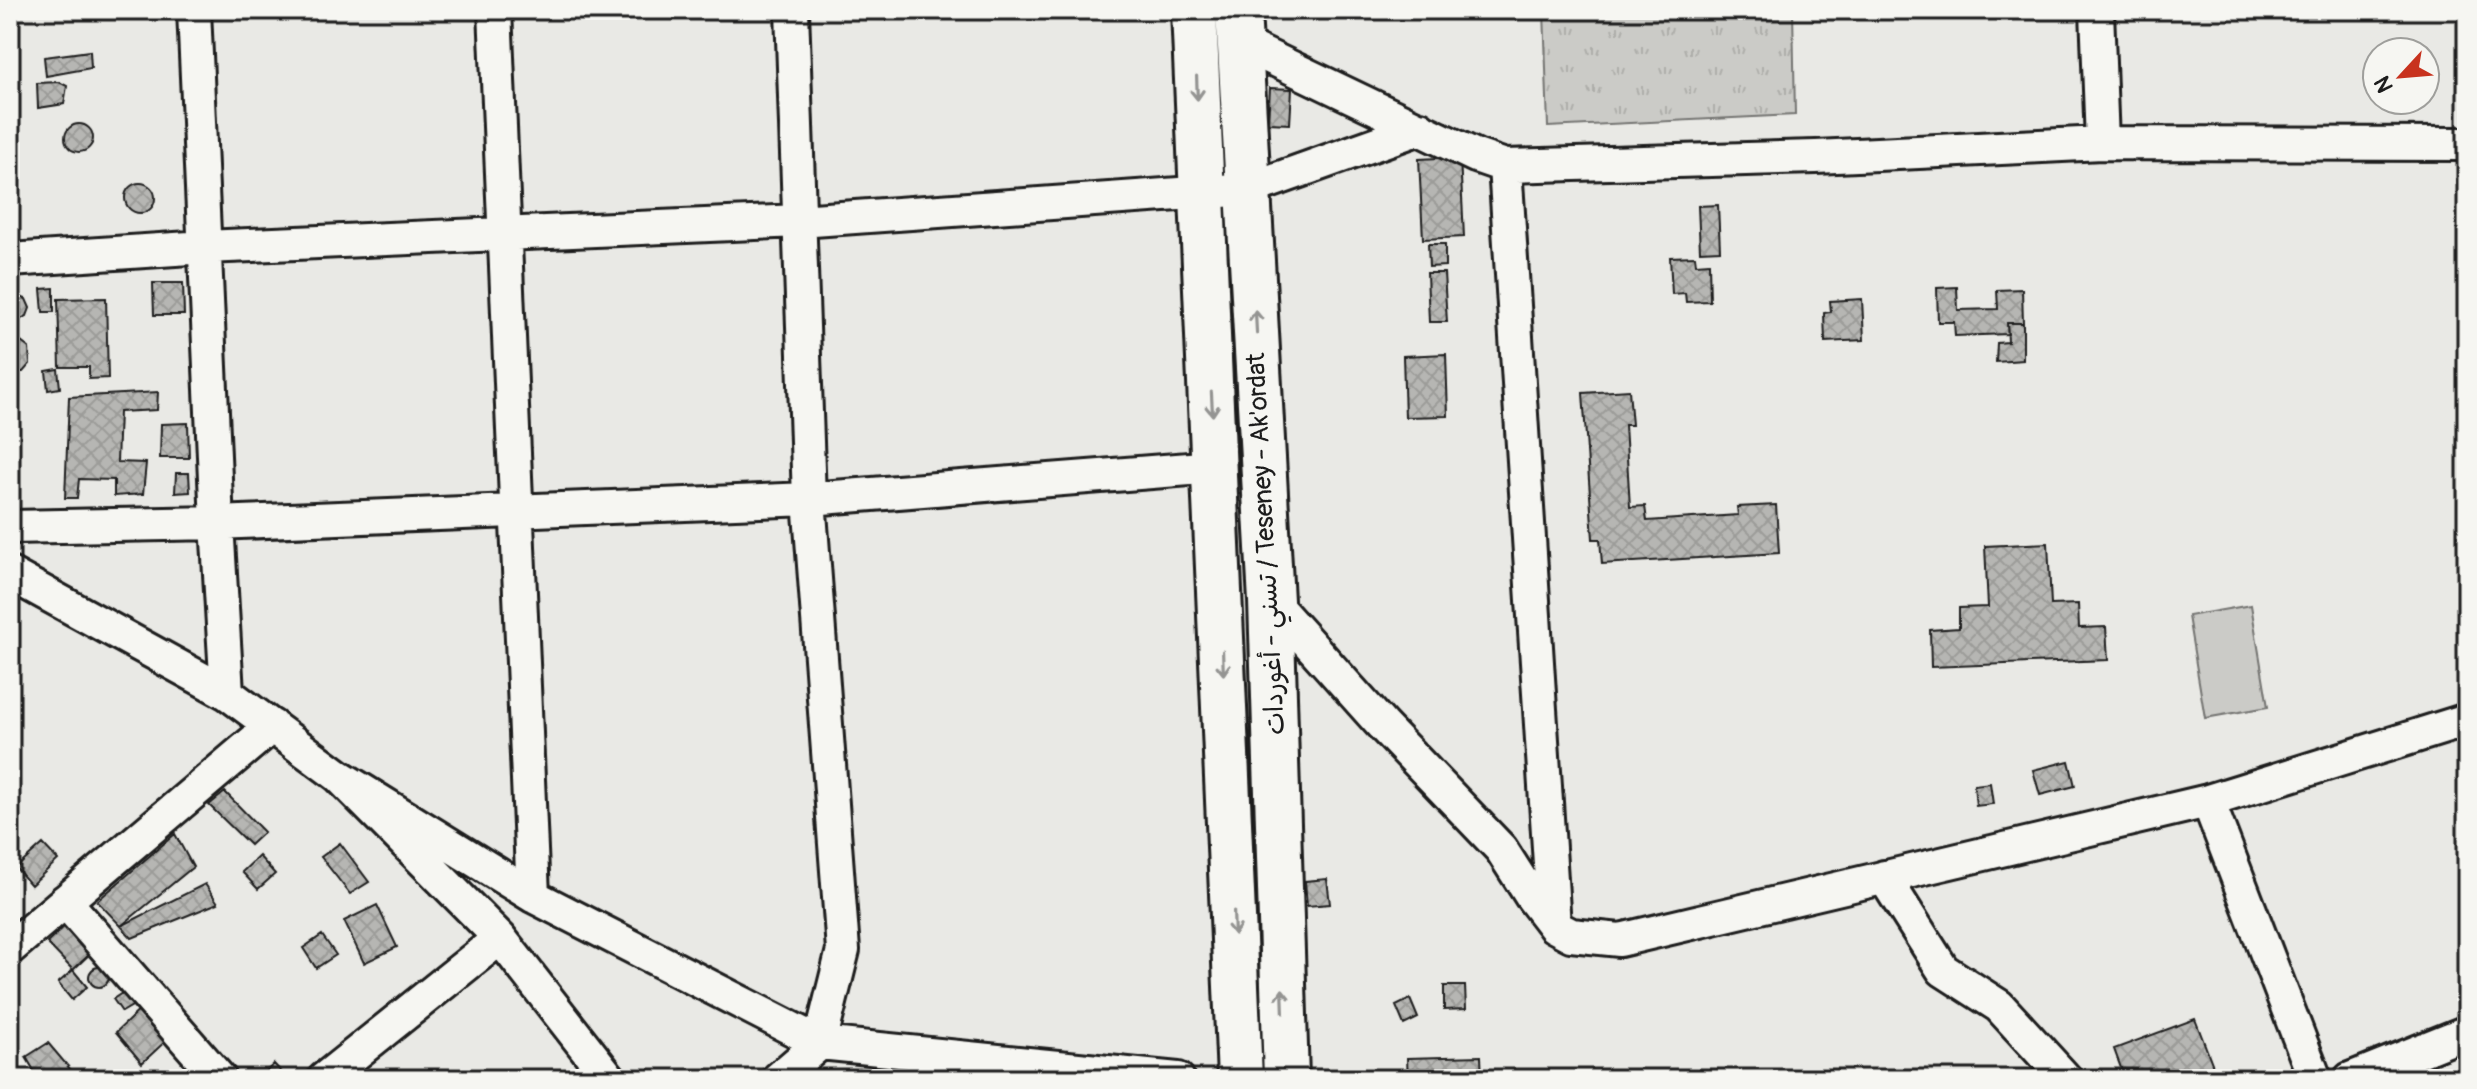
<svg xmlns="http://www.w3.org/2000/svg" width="2477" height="1089" viewBox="0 0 2477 1089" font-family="Pangolin,'Playpen Sans Arabic',sans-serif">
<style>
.grass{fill:url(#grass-tufts);stroke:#747472;stroke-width:2}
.pitch{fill:#cbcbc7;stroke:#747472;stroke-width:2}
.building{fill:url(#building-cross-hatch);stroke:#1c1c1c;stroke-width:2}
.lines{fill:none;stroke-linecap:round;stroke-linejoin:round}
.street-casing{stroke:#1c1c1c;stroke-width:38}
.primary-casing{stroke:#1c1c1c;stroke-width:50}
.street{stroke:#f6f6f2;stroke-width:32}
.primary{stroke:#f6f6f2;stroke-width:44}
.oneway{stroke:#949492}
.labels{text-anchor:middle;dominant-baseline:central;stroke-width:7;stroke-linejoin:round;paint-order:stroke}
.street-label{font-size:26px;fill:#1c1c1c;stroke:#f6f6f2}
</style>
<defs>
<pattern id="grass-tufts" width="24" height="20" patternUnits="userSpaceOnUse" patternTransform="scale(2)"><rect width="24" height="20" fill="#cbcbc7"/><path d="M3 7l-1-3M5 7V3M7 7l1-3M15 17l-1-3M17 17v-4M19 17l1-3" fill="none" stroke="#aeaeaa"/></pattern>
<pattern id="building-cross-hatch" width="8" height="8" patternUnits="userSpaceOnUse" patternTransform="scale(2)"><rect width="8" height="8" fill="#b6b6b3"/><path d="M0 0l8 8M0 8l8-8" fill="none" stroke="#9c9c99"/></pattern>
</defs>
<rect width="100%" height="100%" fill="#e9e9e5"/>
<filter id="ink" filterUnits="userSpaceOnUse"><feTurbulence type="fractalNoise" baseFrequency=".0125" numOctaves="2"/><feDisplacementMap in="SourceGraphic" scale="16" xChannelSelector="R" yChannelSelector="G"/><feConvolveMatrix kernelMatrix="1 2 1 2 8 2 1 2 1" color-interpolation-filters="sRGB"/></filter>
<g filter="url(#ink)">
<path class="grass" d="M1544,10h249l2,105 -247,12z"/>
<path class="pitch" d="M2251,605l17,102 -63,11 -17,-102z"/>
<path class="building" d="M90,51l1,17 -45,8 -2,-19z
M59,82l8,4 -3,18 -26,4 -1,-25z
M1270,88l22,1 -2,35 -22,-1z
M65 138a14 14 0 1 1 28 0a14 14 0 1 1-28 0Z
M1460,157l4,80 -41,2 -4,-80z
M10,180l8,13 -2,11 -6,4z
M125 198a15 15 0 1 1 30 0a15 15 0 1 1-30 0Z
M1718,205l2,45 -20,1 -2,-45z
M1428,244h17v22l-16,1z
M1695,256l1,8 13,-1 1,38 -24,1 -1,-9 -13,1 -2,-37z
M1427,273h17l3,49h-18z
M153,283h30l1,32h-30z
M1957,287l1,23 40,-1 -1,-19 25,-1 1,34h-16l1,11 -53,2 -1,-14h-16l-1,-34z
M54,288v24h-11l-2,-23z
M14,295l12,4 4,9 -3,8 -12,6 -5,-2v-24z
M106,298l2,80 -19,1v-12h-29l-2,-68z
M1862,299l2,41 -39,2 -1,-29 7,-1 -1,-11z
M2007,323h16v37l-27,2 1,-19 11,-1z
M10,341l11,1 8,6 1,16 -7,8h-13z
M1446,354l2,62 -43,1 -2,-61z
M58,369l2,19 -12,2 -2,-19z
M1629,390l3,35h-7l5,82 15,-1 2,15 91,-6 -1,-8 39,-2 3,48 -177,11 -2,-25h-7l-10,-146z
M158,392l-1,18 -38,2 -2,50 29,1 -3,31 -29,2v-16l-35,-1 -2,19h-12l4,-101z
M188,423l1,35h-29l1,-34z
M176,473h13l1,19 -15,1z
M2048,543l3,62 27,-1 1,24 27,-1 2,33 -177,7 -1,-37 29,-2v-20l29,-1 -3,-61z
M2069,761l6,25 -35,9 -7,-25z
M1990,783l3,21 -17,2 -2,-21z
M225,792l39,40 -14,13 -41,-40z
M175,834l18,33 -72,59 -24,-25z
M340,843l29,39 -19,12 -29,-37z
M43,844l15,16 -27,25 -15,-17z
M259,856l16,18 -17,15 -16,-17z
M1327,879l3,25 -23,2 -2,-25z
M205,884l13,19 -86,35 -11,-12z
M377,905l20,42 -33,16 -20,-42z
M70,921l25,28 -22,21 -26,-27z
M322,935l14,20 -20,13 -13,-20z
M89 977a10 10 0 1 1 20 0a10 10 0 1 1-20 0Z
M73,970l14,17 -15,13 -14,-17z
M1444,986h21l1,23 -22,1z
M128,989l11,13 -17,10 -9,-13z
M1410,999l8,19 -14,7 -8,-19z
M143,1007l26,31 -27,25 -26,-31z
M2195,1019l23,60h-93l-11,-30z
M48,1043l29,34 -38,2 -13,-22z
M1481,1056l1,23h-74l-1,-21z
M274,1064l14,15 -28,-2z"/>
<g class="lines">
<defs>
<path id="street" d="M194,10l23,513 10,170
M495,10l38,886
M2097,10l5,133
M1240,43l236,113 29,10 311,-9 286,-14 365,1
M1505,166l49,760
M10,260l195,-13 594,-26 450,-32 171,-61
M10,527l207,-4 592,-24 406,-32
M10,574l217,119 112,83 161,162 110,141
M1271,601l111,124 119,124 30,47 23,30 17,9 49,5 588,-139 259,-81
M339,776l194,120 287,147 358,36
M2208,801l107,278
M1884,877l59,93 56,36 67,73
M65,901l155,178
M10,948l262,-222
M324,1079l176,-141
M778,1079l42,-36 23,-93 -34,-451 -17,-489
M2350,1079l117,-47"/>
<path id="primary" d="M1194,10l46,1069
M1238,10l33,591 15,478"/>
</defs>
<use href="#street" class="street-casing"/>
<use href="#primary" class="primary-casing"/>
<use href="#street" class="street"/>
<use href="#primary" class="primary"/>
</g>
<defs><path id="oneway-shaft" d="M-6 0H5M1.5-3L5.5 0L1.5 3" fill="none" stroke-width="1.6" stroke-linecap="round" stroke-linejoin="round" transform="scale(2)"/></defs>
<g class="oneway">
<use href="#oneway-shaft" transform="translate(1197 88) rotate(88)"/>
<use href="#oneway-shaft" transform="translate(1256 322) rotate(-93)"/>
<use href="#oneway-shaft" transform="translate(1212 404) rotate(87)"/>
<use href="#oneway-shaft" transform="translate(1223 663) rotate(88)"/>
<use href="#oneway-shaft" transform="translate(1234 923) rotate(88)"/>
<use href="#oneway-shaft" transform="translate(1283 1001) rotate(-92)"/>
</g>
</g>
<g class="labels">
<g class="street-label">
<text transform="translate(1266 544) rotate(-93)">تسني - أغوردات / Teseney - Ak'ordat</text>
</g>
</g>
<rect width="2477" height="1089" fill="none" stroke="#f6f6f2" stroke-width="40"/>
<rect x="20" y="20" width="2437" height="1049" fill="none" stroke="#1c1c1c" stroke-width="3" filter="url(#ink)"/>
<g transform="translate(2401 76) rotate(244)"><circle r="38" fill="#f6f6f2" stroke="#9f9f9c" stroke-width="2"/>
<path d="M0-6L14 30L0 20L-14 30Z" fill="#c8321e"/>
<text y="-12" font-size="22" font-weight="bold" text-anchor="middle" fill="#1c1c1c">N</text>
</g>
</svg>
